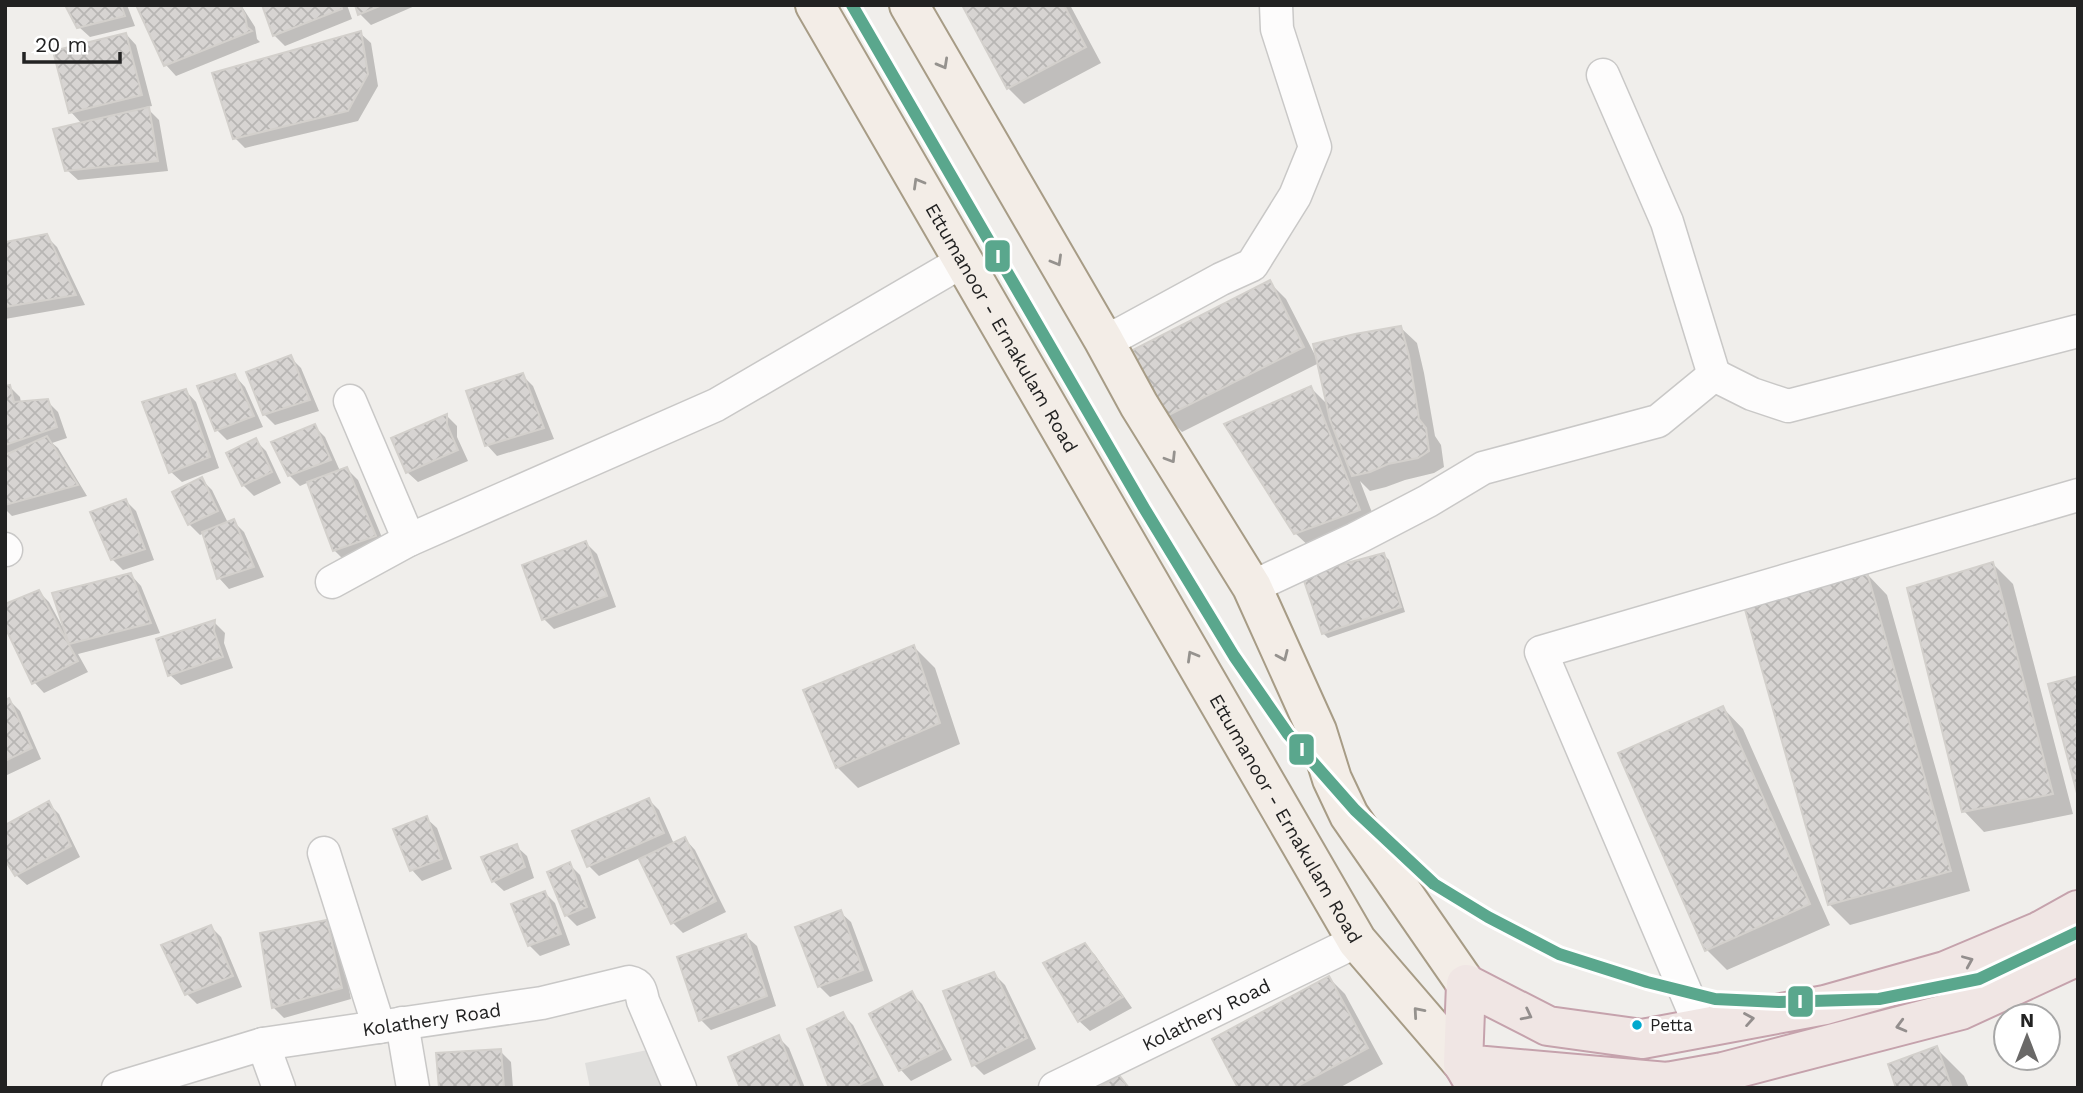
<svg xmlns="http://www.w3.org/2000/svg" width="2083" height="1093" viewBox="0 0 2083 1093" font-family="'Work Sans',sans-serif">
<style>
.residential{fill:#dfdedc}
.shadow{fill:#0003}
.building{fill:url(#building-cross-hatch);stroke:#d3d0cc;stroke-width:2}
.lines{fill:none;stroke-linecap:round;stroke-linejoin:round}
.minor-casing{stroke:#c9c8c7;stroke-width:35}
.primary-casing{stroke:#a79c86;stroke-width:42}
.trunk-casing{stroke:#c5a2ac;stroke-width:42}
.minor{stroke:#fdfcfc;stroke-width:32}
.primary{stroke:#f3ede7;stroke-width:38}
.trunk{stroke:#f0e6e4;stroke-width:38}
.metro-1-casing{stroke:#fff;stroke-width:18}
.metro-1{stroke:#5aa78d;stroke-width:12}
.oneway{stroke:#95928e}
.oneway2{stroke:#938e8d}
.bus-dot{fill:#00a9ce;stroke:#fff;stroke-width:2.5}
.labels{text-anchor:middle;dominant-baseline:central;stroke-width:6;stroke-linejoin:round;paint-order:stroke}
.bus-label{font-size:17px;fill:#222;stroke:#fff;text-anchor:start}
.street-label{font-size:19px;fill:#222;stroke:#fff}
.line-badge{stroke:#fff;stroke-width:2.5}
.badge-label{font-size:19px;text-anchor:middle;font-weight:bold;fill:#fff}
</style>
<defs>
<pattern id="building-cross-hatch" width="8" height="8" patternUnits="userSpaceOnUse" patternTransform="scale(1.75)"><rect width="8" height="8" fill="#d7d4d2"/><path d="M0 0l8 8M0 8l8-8" fill="none" stroke="#b8b6b4"/></pattern>
</defs>
<rect width="100%" height="100%" fill="#f0eeeb"/>
<path class="residential" d="M652,1049l17,39h-79l-5,-25z"/>
<path class="shadow" d="M67,5h60l8,21 -45,11 -11,-10z
M138,5h103l14,22 2,12 3,3 -84,34 -10,-11z
M264,5h83l5,14 -67,27 -11,-11z
M357,5h60l-46,20 -11,-11z
M964,5h106l31,58 -77,41 -16,-16z
M360,33l11,10 7,43 -20,35 -113,27 -10,-10z
M126,34l10,11 16,61 -6,1 13,13 9,51 -90,9 -11,-10 15,-46 -11,-12z
M46,236l11,11 28,58 -80,14v-76z
M1270,283l16,16 32,62 83,-33 16,15 7,30 11,63 6,9 3,22 -10,6 -29,7 -19,7 -16,4 -10,-10 19,50 -63,22 -21,-20 16,-145 18,18 -10,-43 -137,69 -16,-16z
M290,357l11,11 18,43 -44,14 -11,-11z
M522,375l11,11 21,53 -57,17 -10,-11z
M235,376l10,11 18,40 -36,13 -10,-10z
M10,387l10,10 1,6 26,-2 11,11 9,26 -15,5 6,5 29,48 -75,20 -7,-7v-121z
M186,391l10,11 23,66 -37,14 -11,-10z
M447,416l10,10v11l11,24 -50,21 -11,-10z
M314,426l11,11 15,34 7,-2 11,11 28,67 -41,14 -11,-11 -25,-68 -9,4 -11,-11z
M255,440l11,11 15,32 -27,13 -11,-11z
M202,480l10,10 16,33 5,-2 11,11 20,45 -35,12 -10,-11 -15,-45 -4,2 -11,-11z
M126,501l10,10 18,49 -31,10 -11,-11z
M586,543l11,11 19,53 -62,22 -10,-10z
M1384,555l5,5 16,52 -77,26 -5,-5z
M1993,564l20,20 60,230 -89,18 -20,-21z
M1867,574l20,21 83,296 -120,34 -21,-21z
M131,575l10,11 19,47 -82,21 10,18 -44,21 -10,-11 5,-90 10,10 13,24z
M214,622l11,11 -1,10 9,25 -52,17 -11,-10z
M914,647l21,21 25,76 -102,44 -21,-21 -32,-76z
M9,700l11,11 21,48 -36,17v-74z
M1723,708l20,21 87,196 -103,45 -20,-20z
M649,800l10,10 15,34 11,-5 10,11 31,62 -43,21 -11,-11 -32,-64 -41,18 -10,-10z
M49,804l10,10 21,43 -53,28 -11,-10z
M426,818l11,10 15,41 -30,12 -10,-11z
M516,846l11,10 7,22 -30,13 -11,-10z
M569,864l11,11 16,43 -19,8 -11,-11z
M545,893l10,10 15,42 -30,11 -11,-11z
M840,912l11,10 22,59 -43,16 -11,-11z
M326,922l11,11 14,66 -67,19 -10,-10 -12,-74z
M211,927l10,10 21,50 -45,17 -10,-10z
M746,936l11,10 19,60 -65,24 -10,-10z
M1085,945l10,10 37,53 -42,23 -11,-10z
M994,974l11,11 31,64 -52,26 -10,-10z
M1329,978l16,16 38,70 -44,24h-99z
M912,994l10,10 30,56 -41,21 -10,-11z
M842,1014l11,11 32,63h-55z
M778,1037l11,11 16,40h-63z
M1936,1048l28,28 5,12h-71z
M500,1051l11,11 2,26h-73z"/>
<path class="building" d="M65,5h56l4,11 -48,12z
M136,5h104l5,10 2,12 5,4 -88,35z
M262,5h79l1,4 -69,27z
M355,5h27l-24,10z
M962,5h102l22,42 -79,42z
M361,31l7,43 -20,37 -115,28 -21,-66z
M126,33l16,62 -73,18 -16,-62z
M149,107l9,54 -93,10 -12,-42z
M47,234l29,61 -71,12v-65z
M1270,280l34,67 -139,70 -34,-66z
M1401,326l8,30 10,63 7,9 3,23 -11,7 -30,6 -18,8 -18,4 -22,-56 -17,-76 42,-10z
M291,355l19,45 -47,15 -17,-43z
M523,373l21,55 -59,18 -19,-55z
M235,374l19,42 -39,15 -18,-45z
M10,385l4,17 34,-3 9,28 -52,18v-59z
M1311,386l49,124 -66,24 -70,-110z
M186,389l24,68 -41,16 -27,-71z
M447,414v11l11,25 -52,23 -15,-35z
M315,424l16,36 -43,16 -17,-34z
M47,436l31,49 -73,20v-50z
M256,438l16,34 -30,14 -16,-33z
M347,467l29,69 -43,15 -26,-69z
M202,477l16,34 -30,14 -16,-33z
M126,499l19,50 -34,11 -21,-48z
M234,519l20,48 -37,12 -15,-47z
M586,541l21,55 -65,24 -20,-55z
M1384,553l17,54 -79,27 -20,-59z
M1993,562l60,232 -91,18 -55,-224z
M1867,572l84,299 -123,34 -84,-299z
M131,573l20,50 -82,21 -17,-51z
M39,590l39,71 -46,23 -27,-57v-23z
M215,620l-1,11 9,26 -55,19 -12,-37z
M914,645l26,78 -104,45 -33,-78z
M2078,676v121l-30,-113z
M9,698l23,50 -27,13v-61z
M1723,706l87,198 -105,47 -87,-198z
M649,798l15,35 -77,34 -15,-36z
M49,801l22,45 -56,30 -10,-16v-35z
M427,816l15,43 -32,12 -17,-42z
M685,837l31,64 -45,23 -32,-65z
M517,844l8,23 -33,15 -11,-25z
M570,862l17,45 -22,9 -18,-44z
M545,891l16,43 -33,12 -17,-42z
M841,910l22,60 -45,17 -23,-60z
M327,920l15,68 -70,20 -12,-75z
M211,925l22,51 -48,19 -24,-50z
M746,934l21,62 -68,25 -22,-64z
M1085,943l38,54 -45,25 -35,-59z
M994,972l33,66 -55,28 -29,-75z
M1329,976l39,72 -74,40h-56l-26,-49z
M912,991l30,58 -43,22 -30,-57z
M843,1012l33,65 -23,11h-24l-22,-59z
M779,1035l21,53h-60l-12,-31z
M1937,1046l15,42h-56l-8,-24z
M501,1049l3,39h-65l-3,-35z
M1119,1075l10,13h-31z"/>
<g class="lines">
<defs>
<g id="minor">
<path d="M1603,75l64,147 47,153"/>
<path d="M1103,339l19,-6 99,-54 31,-14 43,-69 20,-49 -38,-118 -1,-24"/>
<path d="M350,401l59,139"/>
<path d="M5,549l1,1"/>
<path d="M332,582l77,-42 307,-135 247,-144"/>
<path d="M1252,587l103,-48 73,-38 55,-33 175,-47 56,-46 38,19 36,12 290,-75"/>
<path d="M324,853l55,174"/>
<path d="M402,1023l11,65"/>
<path d="M1701,1028l-160,-376 537,-157"/>
<path d="M263,1044l16,44"/>
<path id="s1" d="M118,1088l145,-44 279,-41 87,-21c11,2 12,9 14,19l37,87"/>
<path id="s2" d="M1055,1088l302,-147"/>
</g>
<g id="primary">
<path id="s3" d="M815,5l542,936 106,123"/>
<path d="M909,5l194,334 36,66 113,182 65,144 15,48 17,36 117,169"/>
</g>
<path id="trunk" d="M1463,1064l204,18 56,-10 238,-62 117,-54
M1477,1088l-14,-24 3,-80 82,42 94,13 183,-34 120,-34 95,-40 38,-21"/>
</defs>
<use href="#minor" class="minor-casing"/>
<use href="#primary" class="primary-casing"/>
<use href="#trunk" class="trunk-casing"/>
<use href="#minor" class="minor"/>
<use href="#primary" class="primary"/>
<use href="#trunk" class="trunk"/>
<defs>
<path id="metro-1" d="M852,5l292,503 90,148 54,78 67,76 79,74 54,33 71,37 88,28 68,17 64,3 100,-3 100,-20 99,-47"/>
</defs>
<use href="#metro-1" class="metro-1-casing"/>
<use href="#metro-1" class="metro-1"/>
</g>
<defs><path id="oneway-chevron" d="M-2-3.5L2.5 0L-2 3.5" fill="none" stroke-width="1.6" stroke-linecap="round" stroke-linejoin="round" transform="scale(1.75)"/></defs>
<g class="oneway">
<use href="#oneway-chevron" transform="translate(943 64) rotate(61)"/>
<use href="#oneway-chevron" transform="translate(918 183) rotate(-120)"/>
<use href="#oneway-chevron" transform="translate(1057 261) rotate(60)"/>
<use href="#oneway-chevron" transform="translate(1171 458) rotate(58)"/>
<use href="#oneway-chevron" transform="translate(1192 656) rotate(-120)"/>
<use href="#oneway-chevron" transform="translate(1283 656) rotate(66)"/>
<use href="#oneway-chevron" transform="translate(1418 1012) rotate(-131)"/>
</g>
<g class="oneway2">
<use href="#oneway-chevron" transform="translate(1968 961) rotate(-23)"/>
<use href="#oneway-chevron" transform="translate(1527 1015) rotate(27)"/>
<use href="#oneway-chevron" transform="translate(1749 1019) rotate(-10)"/>
<use href="#oneway-chevron" transform="translate(1901 1026) rotate(165)"/>
</g>
<circle class="bus-dot" cx="1637" cy="1025" r="6"/>
<g class="labels">
<g class="bus-label">
<text x="1650" y="1025">Petta</text>
</g>
<g class="street-label">
<text stroke="none"><textPath href="#s3" startOffset="373">Ettumanoor - Ernakulam Road</textPath></text>
<text stroke="none"><textPath href="#s3" startOffset="940">Ettumanoor - Ernakulam Road</textPath></text>
<text stroke="none"><textPath href="#s2" startOffset="168">Kolathery Road</textPath></text>
<text stroke="none"><textPath href="#s1" startOffset="322">Kolathery Road</textPath></text>
</g>
</g>
<g class="line-badge">
<rect x="984" y="239" width="27" height="34" rx="7" fill="#5aa78d"/>
<rect x="1288" y="733" width="27" height="33" rx="7" fill="#5aa78d"/>
<rect x="1787" y="985" width="27" height="33" rx="7" fill="#5aa78d"/>
</g>
<g class="badge-label">
<text x="998" y="263">I</text>
<text x="1302" y="756">I</text>
<text x="1800" y="1008">I</text>
</g>
<rect width="2083" height="1093" fill="none" stroke="#222222" stroke-width="14"/>
<g transform="translate(2027 1037)"><circle r="33" fill="#ffffff" stroke="#a7a7a7" stroke-width="2"/>
<path d="M0-5L12 26L0 18L-12 26Z" fill="#6a6968"/>
<text y="-10" font-size="19" font-weight="bold" text-anchor="middle" fill="#222222">N</text>
</g>
<path d="M24 52v10h96v-10" fill="none" stroke="#222222" stroke-width="3.5"/>
<text x="35" y="52" font-size="21" fill="#222222" stroke="#ffffff" stroke-width="5" paint-order="stroke">20 m</text>
</svg>
